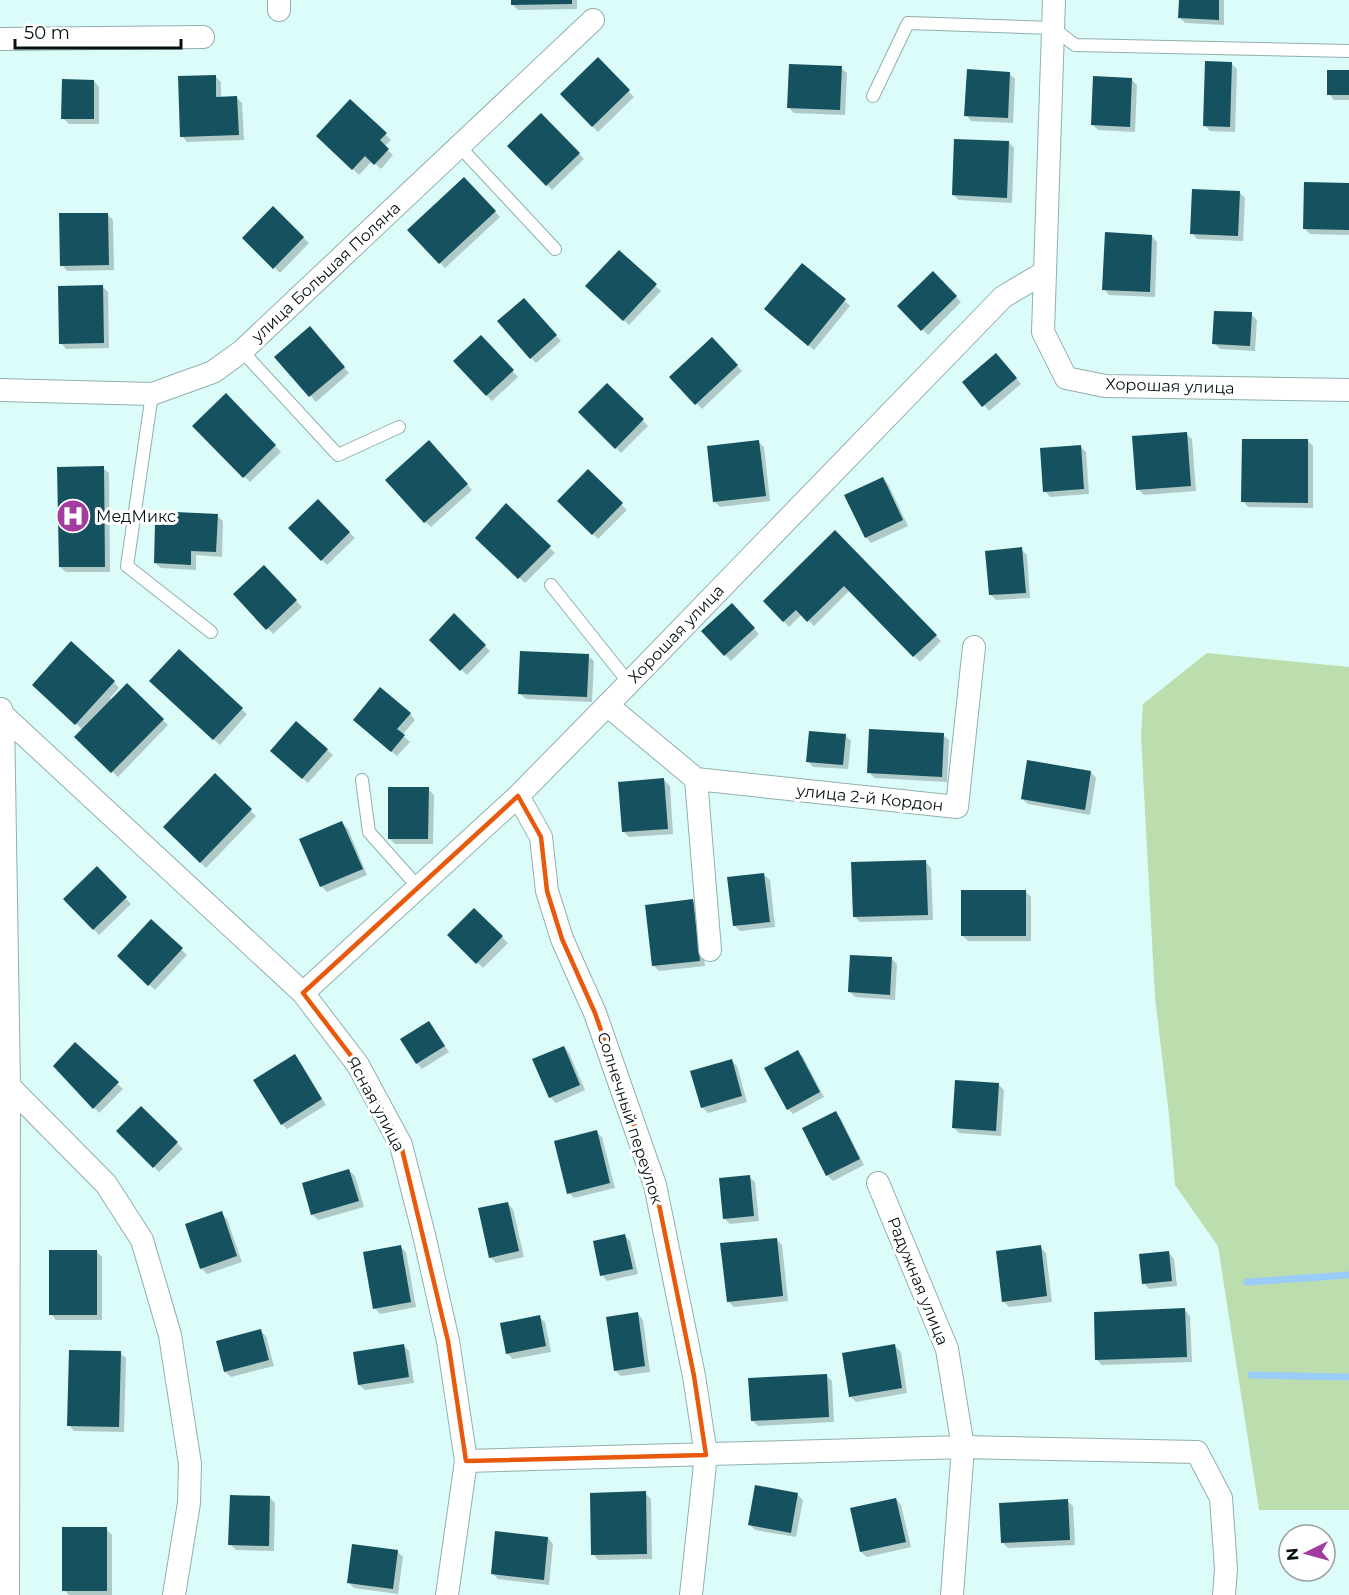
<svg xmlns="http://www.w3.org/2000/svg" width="1349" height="1595" viewBox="0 0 1349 1595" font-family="Montserrat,sans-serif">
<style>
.green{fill:#bcddad}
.shadow{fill:#0003}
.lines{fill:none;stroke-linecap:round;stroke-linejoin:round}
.stream{stroke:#9bccf7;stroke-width:7}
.building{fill:#15515f}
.lane-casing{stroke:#91afad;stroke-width:14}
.street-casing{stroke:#91afad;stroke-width:24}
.lane{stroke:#fff;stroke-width:12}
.street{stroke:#fff;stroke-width:22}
.marked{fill:none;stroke:#e8590c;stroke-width:4.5;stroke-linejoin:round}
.labels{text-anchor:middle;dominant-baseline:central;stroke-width:6;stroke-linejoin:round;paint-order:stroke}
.street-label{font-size:16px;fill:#061110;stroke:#fff}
.poi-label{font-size:16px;fill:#061110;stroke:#fff;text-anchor:start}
</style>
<rect width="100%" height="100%" fill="#dbfcf9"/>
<path class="green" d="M1207,653l142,14v843h-90l-41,-264 -43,-61 -6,-70 -14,-118 -14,-261 2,-32z"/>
<path class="shadow" d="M512,0h65v9l-59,1 -6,-6z
M1180,0h44v25l-39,-2 -5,-5z
M598,59l36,38 -36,35 -36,-38z
M1231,63l6,6 -2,63 -25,-1 -6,-6z
M841,68l6,5 -2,42 -51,-2 -6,-6z
M1349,72v28h-15l-5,-6z
M1010,74l5,5 -2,44 -42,-2 -5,-6z
M215,76l6,6v16l15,-1 6,6 2,37 -57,2 -5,-6z
M1131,79l6,6 -2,47 -37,-2 -5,-5z
M94,81l5,6v37h-30l-6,-6z
M350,101l41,39 -7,7 9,8 -12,14 -9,-8 -13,14 -41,-39z
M541,115l43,44 -32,31 -43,-44z
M1009,142l5,6 -2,55 -53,-3 -6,-5z
M464,179l36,38 -55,51 -36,-37z
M1349,184v51l-39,-1 -5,-5z
M1239,192l6,6 -2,43 -46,-2 -5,-6z
M273,208l36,35 -29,30 -36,-35z
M107,214l6,6 1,50 -47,1 -5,-6z
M1152,236l5,6 -2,55 -46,-2 -5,-6z
M619,252l42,39 -32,34 -42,-39z
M933,273l28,29 -33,33 -28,-29z
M103,287l5,5 1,56 -43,1 -5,-6z
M845,301l5,5 -36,44 -42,-35z
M529,305l32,36 -25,22 -5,-5z
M1251,314l6,6 -2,31 -35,-2 -6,-6z
M315,334l34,39 -33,29 -40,-45z
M481,337l37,40 -26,24 -37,-40z
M712,339l30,32 -40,38 -31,-32z
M1002,361l19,23 -32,27 -25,-29z
M607,385l41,41 -27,27 -41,-41z
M226,395l55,57 -31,30 -56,-56z
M1186,434l6,5 4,52 -52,4 -6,-6z
M1308,441l5,5v62l-65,-1 -5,-6z
M758,442l6,5 6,54 -50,6 -6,-6z
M1080,446l6,6 3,42 -39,3 -5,-6z
M434,448l38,42 -41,37 -6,-5z
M103,468l6,5 1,99h-44l-6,-5z
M588,472l39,38 -29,29 -38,-38z
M882,478l6,6 20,42 -37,17 -5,-6z
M318,501l37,37 -28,27 -37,-37z
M506,505l49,48 -30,30 -48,-46z
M217,516l6,5 -1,36 -26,-2v15l-35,-2 -6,-5 21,-37z
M835,532l106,109 -21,21 -70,-72 -36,36 -12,-12 -13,13 -24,-26z
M1021,549l6,6 3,43 -34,2 -6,-6z
M264,567l38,40 -29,27 -38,-40z
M731,605l28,29 -28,27 -28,-30z
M454,615l36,36 -23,24 -36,-35z
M179,651l68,63 -27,31 -69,-64z
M588,656l6,5 -2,41 -66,-3 -6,-5z
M114,682l5,6 -9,10 2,2 15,-15 41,40 -50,52 -42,-40 7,-7 -49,-46z
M410,714l5,6 -13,15 8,7 -13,14 -37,-31z
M296,723l37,32 -25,28 -31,-27z
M845,735l6,6 -3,28 -35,-2 -5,-6z
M943,735l6,5 -2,42 -72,-4 -6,-5z
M1091,772l5,6 -6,37 -62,-11 -6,-5z
M215,775l41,41 -50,52 -41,-41z
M664,780l6,6 3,48 -44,3 -6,-6z
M428,789l6,6 -1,49h-38l-6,-6z
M342,823l6,6 19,46 -40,17 -6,-6z
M926,862l5,6 2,52 -73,2 -6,-6z
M97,868l34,36 -32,31 -34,-36z
M764,875l6,5 5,47 -35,4 -6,-6z
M1025,891l6,6v44h-63l-6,-6z
M693,901l5,5 7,60 -46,5 -6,-6z
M474,910l34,33 -25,25 -33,-33z
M151,921l36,34 -32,35 -36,-34z
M892,959l5,5 -2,36 -40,-3 -5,-5z
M429,1023l20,29 -27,17 -5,-6z
M75,1044l48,45 -24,24 -44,-47z
M564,1047l5,6 16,37 -29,13 -6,-6z
M797,1051l6,6 21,40 -31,17 -5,-5z
M294,1056l6,6 26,43 -39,24 -5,-5z
M731,1060l6,6 10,36 -39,11 -6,-6z
M998,1084l6,6 -3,46 -42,-3 -5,-5z
M141,1108l42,41 -24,23 -41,-41z
M835,1113l6,6 23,46 -31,16 -6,-6z
M596,1132l6,5 13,51 -41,10 -5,-5z
M349,1170l6,6 9,31 -46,13 -5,-5 -9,-31z
M749,1177l6,5 4,39 -29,3 -6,-6z
M507,1203l6,6 11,48 -28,6 -6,-6z
M221,1213l6,6 15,43 -35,12 -5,-5 -15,-44z
M625,1236l5,5 8,33 -31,7 -5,-6z
M776,1239l6,6 6,56 -54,6 -6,-6z
M401,1247l5,5 10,55 -36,7 -5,-6z
M1040,1247l6,6 6,49 -43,5 -6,-6z
M96,1251l6,6v63h-46l-5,-6z
M1169,1253l5,6 3,27 -28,3 -5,-6z
M1185,1310l5,6 2,46 -90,3 -6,-6z
M638,1314l5,6 7,52 -29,4 -6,-6z
M539,1317l6,5 6,30 -38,7 -6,-6z
M260,1331l6,5 8,30 -43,11 -6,-5 -7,-30z
M404,1346l5,5 5,32 -49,7 -6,-5z
M895,1346l6,6 6,41 -51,9 -6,-6z
M120,1353l6,5 -2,74 -50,-1 -5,-6z
M827,1376l5,5 2,41 -76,4 -6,-6z
M645,1493l6,6 1,60 -54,1 -5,-6z
M797,1494l6,6 -7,37 -41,-7 -6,-6z
M269,1497l6,6 -1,48 -38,-1 -6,-6z
M896,1499l5,6 10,42 -44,10 -6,-5z
M1067,1501l6,5 2,39 -67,3 -5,-5z
M106,1529l6,6v60h-43l-5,-5z
M548,1538l5,6 -4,41 -51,-6 -5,-5z
M397,1551l6,6 -5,37 -44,-6 -5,-5z"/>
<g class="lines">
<path class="stream" d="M1247,1282l102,-7
M1251,1375l98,2"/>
</g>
<path class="building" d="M511,0h61v4l-61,1z
M1179,0h40v20l-41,-2z
M598,57l32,33 -38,37 -32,-33z
M1205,61l27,1 -2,65 -27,-1z
M789,64l53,2 -2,44 -53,-2z
M967,69l43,3 -2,46 -44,-2z
M1327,70h22v25h-22z
M216,75v22l21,-1 2,39 -59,2 -2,-61z
M1093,76l39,2 -2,49 -39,-2z
M62,79l32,1v39h-33z
M350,99l37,34 -7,7 9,9 -15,16 -9,-9 -13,14 -36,-34z
M541,113l39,40 -34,33 -39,-40z
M954,139l55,2 -2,57 -55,-3z
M464,177l32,34 -57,53 -32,-34z
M1304,182l45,1v47l-46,-1z
M1192,189l48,2 -2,45 -48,-2z
M273,206l31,31 -31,32 -31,-31z
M59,213h49l1,52 -49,1z
M1105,232l47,3 -2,57 -48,-2z
M619,250l38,34 -34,37 -38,-35z
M802,263l44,36 -38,47 -44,-37z
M933,271l24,25 -36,35 -24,-25z
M103,285l1,58 -45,1 -1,-58z
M524,298l33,37 -27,24 -33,-38z
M1214,311l38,1 -2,34 -38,-2z
M310,326l35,41 -36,30 -35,-40z
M481,335l33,35 -28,26 -33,-35z
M712,337l26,28 -43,40 -26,-28z
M996,353l21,25 -35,29 -20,-25z
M607,383l37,36 -29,30 -37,-37z
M226,393l50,52 -33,33 -51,-52z
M1187,432l4,54 -55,4 -4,-54z
M1242,439h66v64l-67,-1z
M429,440l39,44 -44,39 -39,-43z
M759,440l7,56 -53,6 -6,-56z
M1081,445l3,44 -41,3 -3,-44z
M104,466l1,101h-46l-2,-100z
M588,469l35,34 -31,32 -35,-34z
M883,477l20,43 -38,18 -21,-43z
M318,499l32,33 -29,29 -33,-33z
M506,503l45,43 -33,33 -43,-41z
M175,512l43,2 -2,38 -25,-1v14l-37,-2 1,-39 19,1z
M835,530l102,105 -24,22 -69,-71 -37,36 -11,-12 -13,12 -20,-21z
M1022,547l4,46 -37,2 -4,-44z
M264,565l33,35 -31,30 -33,-36z
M732,603l23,25 -31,28 -23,-25z
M454,613l32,32 -26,26 -31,-31z
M71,641l44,40 -40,44 -43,-40z
M179,649l64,59 -30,32 -64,-59z
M520,651l69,3 -2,43 -69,-3z
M127,683l37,36 -53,54 -37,-36z
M380,687l31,26 -14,16 8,6 -14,17 -38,-32z
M296,721l32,28 -26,30 -32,-28z
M869,729l75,4 -2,44 -75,-4z
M809,731l37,3 -3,31 -37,-3z
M1027,760l64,11 -6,39 -64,-11z
M215,773l37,36 -52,54 -37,-36z
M664,778l4,51 -46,3 -4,-50z
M388,787h41l-1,52h-40z
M342,821l21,48 -43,18 -21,-48z
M926,860l2,55 -75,2 -2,-55z
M97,866l30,31 -34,33 -30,-31z
M764,873l6,49 -37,4 -6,-49z
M961,890h65v46h-65z
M693,899l7,62 -48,5 -7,-61z
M474,908l29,28 -27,28 -29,-29z
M151,919l32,29 -35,38 -31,-30z
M850,955l42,2 -2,38 -42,-3z
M429,1021l16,25 -29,18 -16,-25z
M75,1042l44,40 -26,27 -40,-43z
M564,1046l16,39 -31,13 -17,-39z
M798,1050l22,42 -33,18 -23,-42z
M295,1054l27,45 -41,26 -28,-45z
M732,1059l10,37 -41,12 -11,-37z
M955,1080l44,3 -3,48 -44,-3z
M141,1106l37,36 -25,26 -37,-37z
M836,1111l24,48 -34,17 -24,-48z
M597,1130l13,53 -43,11 -13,-53z
M349,1169l10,32 -48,14 -9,-32z
M750,1175l4,41 -31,3 -4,-41z
M508,1202l11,49 -30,7 -11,-50z
M222,1211l15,45 -37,13 -15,-45z
M625,1234l8,35 -33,7 -7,-35z
M777,1238l6,58 -56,6 -7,-59z
M401,1245l10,57 -38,7 -10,-57z
M1041,1245l6,51 -45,6 -6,-51z
M49,1250h48v65h-48z
M1169,1251l3,30 -30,3 -3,-30z
M1185,1308l2,49 -92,3 -1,-48z
M638,1312l7,54 -31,5 -8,-54z
M540,1315l6,31 -40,8 -6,-31z
M261,1329l8,31 -45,12 -8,-31z
M404,1344l5,33 -51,8 -5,-33z
M895,1344l7,44 -53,9 -7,-44z
M69,1350l52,1 -2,76 -52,-1z
M827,1374l2,43 -78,4 -3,-43z
M755,1485l43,8 -7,40 -43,-8z
M646,1491l1,63 -56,1 -1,-62z
M230,1495l40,1 -1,50 -41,-1z
M896,1498l10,44 -46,10 -10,-44z
M1068,1499l2,41 -69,3 -2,-40z
M62,1527h45v64h-45z
M495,1531l53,6 -4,43 -53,-6z
M352,1544l46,6 -5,39 -46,-6z"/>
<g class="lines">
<defs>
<path id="lane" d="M873,96l35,-73 145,5 22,17 274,6
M459,146l96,103
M242,351l96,104 61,-28
M152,394l-25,172 84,66
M551,585l78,98
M362,780l7,52 49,55"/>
<path id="street" d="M1054,0l-11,332 23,46 39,8 244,4
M279,10v-10
M0,39l203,-2
M0,390l152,4 61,-22 29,-21 351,-331
M607,705l89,74 261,28 17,-160
M1,709l2,6 6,371 -1,509
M3,715l300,278 55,72 43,80 23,90 24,106 18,120 -19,134
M696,779l14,171
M518,796l23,41 6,54 15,48 33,74 60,172 39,191 12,79 -15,140
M303,993l215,-197 111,-113 374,-386 42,-25
M9,1086l97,98 36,56 28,95 20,129 -1,39 -15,92
M878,1183l69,166 16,98 -11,148
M466,1461l497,-14 234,5 24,46 5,71 -2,26"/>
</defs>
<use href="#lane" class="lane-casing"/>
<use href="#street" class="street-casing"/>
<use href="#lane" class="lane"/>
<use href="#street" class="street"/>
</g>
<path class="marked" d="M518,796l23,41 6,54 15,48 33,74 60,172 39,191 12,79 -240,6 -18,-120 -47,-196 -43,-80 -55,-72z"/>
<defs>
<symbol id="hospital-disc" viewBox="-11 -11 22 22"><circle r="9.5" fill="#a23ca0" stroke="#fff"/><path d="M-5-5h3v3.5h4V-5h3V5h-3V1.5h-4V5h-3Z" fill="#fff"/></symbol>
</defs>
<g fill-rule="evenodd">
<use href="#hospital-disc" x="54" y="497" width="38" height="38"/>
</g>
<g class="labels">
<g class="street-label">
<text transform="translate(326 272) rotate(-43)">улица Большая Поляна</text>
<text transform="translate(1170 386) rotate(2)">Хорошая улица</text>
<text transform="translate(676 634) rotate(-46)">Хорошая улица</text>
<text transform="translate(870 798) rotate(6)">улица 2-й Кордон</text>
<text transform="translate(376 1104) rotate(62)">Ясная улица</text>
<text transform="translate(630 1118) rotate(72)">Солнечный переулок</text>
<text transform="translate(918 1281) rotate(68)">Радужная улица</text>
</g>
<g class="poi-label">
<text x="96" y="516">МедМикс</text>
</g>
</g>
<g transform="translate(1307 1553) rotate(265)"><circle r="28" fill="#ffffff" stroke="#9ba09f" stroke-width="1.5"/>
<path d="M0-4.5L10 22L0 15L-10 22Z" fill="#a23ca0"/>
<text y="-9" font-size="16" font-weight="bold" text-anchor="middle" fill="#061110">N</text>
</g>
<path d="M15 39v9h166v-9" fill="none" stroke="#061110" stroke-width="3"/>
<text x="24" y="39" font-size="18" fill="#061110" stroke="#ffffff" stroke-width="4.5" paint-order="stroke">50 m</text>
</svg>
